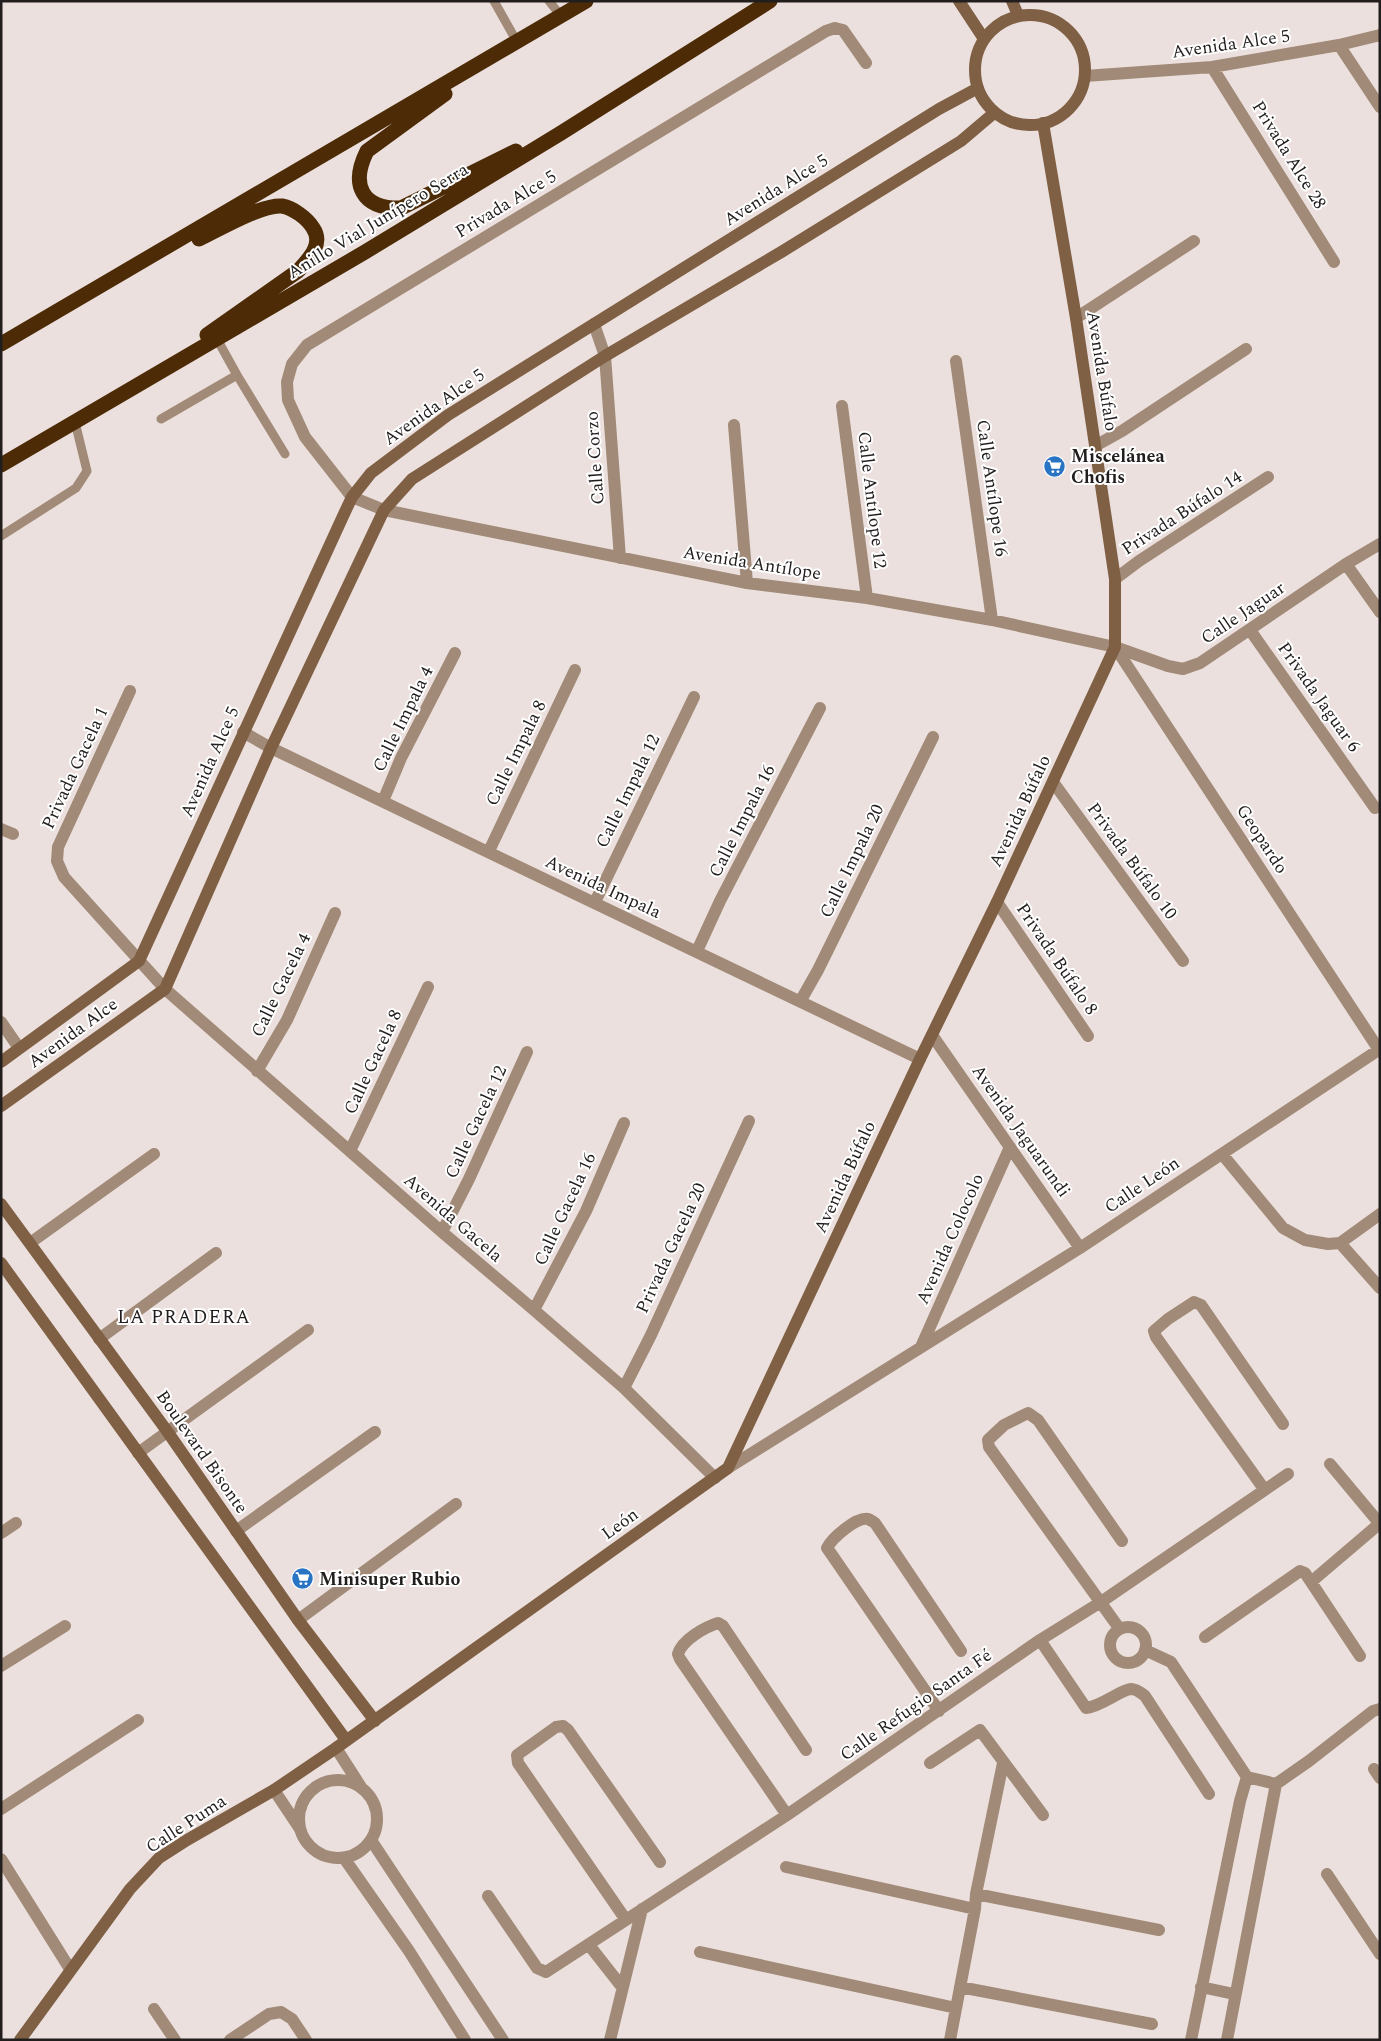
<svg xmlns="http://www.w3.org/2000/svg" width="1381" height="2041" viewBox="0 0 1381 2041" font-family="Spectral,serif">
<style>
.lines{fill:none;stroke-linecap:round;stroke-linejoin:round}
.lane{stroke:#a18a77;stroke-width:9}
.street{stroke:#a18a77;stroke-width:12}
.secondary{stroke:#806044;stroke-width:12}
.highway{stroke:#4d2b06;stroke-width:15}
.labels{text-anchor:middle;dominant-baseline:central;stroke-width:4;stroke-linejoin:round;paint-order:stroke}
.street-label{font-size:18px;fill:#221e1d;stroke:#fff}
.poi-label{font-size:18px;font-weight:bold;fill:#221e1d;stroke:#fff;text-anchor:start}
.neighbourhood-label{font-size:19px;letter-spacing:1px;fill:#221e1d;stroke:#fff}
</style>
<rect width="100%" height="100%" fill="#ebe0dd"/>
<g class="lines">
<path class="lane" d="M494,1l23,41
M549,1l12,15
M217,339l20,36 48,79
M161,419l76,-44
M1,536l75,-48 11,-17 -12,-49"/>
<path class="street" d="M1339,45l41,62
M866,63l-23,-33 -8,-2 -9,3 -519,314 -15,19 -5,18 1,18 17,37 47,60 32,13 363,73 120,15 125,22 123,27 53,19 15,3 17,-6 146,-99 34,-20
M1212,67l122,195
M1085,76l127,-9 127,-22 41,-10
M1076,318l118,-77
M594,324l11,32 15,202
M956,361l36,259
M842,406l25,192
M734,425l13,158
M1095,446l27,-15 124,-82
M1346,564l34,48
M1115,579l24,-18 129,-84
M1250,630l125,178
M1115,647l264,403
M130,691l-72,156 -1,14 7,16 101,112 277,243 92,78 90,78 91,90
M243,732l28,16 649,311
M1053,782l130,179
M383,801l18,-43 54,-105
M1,829l12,5
M489,851l86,-181
M595,902l99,-205
M997,902l91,134
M697,951l23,-50 100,-193
M801,1000l17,-30 115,-233
M1,1022l18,26
M932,1035l148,213
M257,1071l30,-51 48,-107
M350,1151l78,-164
M1222,1154l61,74 22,12 23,4 12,-1 40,-29
M442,1232l27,-53 58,-127
M30,1243l124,-89
M1340,1243l40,45
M534,1310l52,-99 38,-88
M99,1339l117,-86
M921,1347l89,-200
M624,1388l27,-53 98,-214
M138,1453l170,-123
M1330,1464l50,60
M728,1468l352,-220 300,-199
M1264,1489l-108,-152 -2,-6 14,-12 26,-17 7,3 82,119
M236,1531l139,-99
M1,1533l15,-10
M1311,1582l68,-58
M298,1620l158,-116
M1110 1645a18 18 0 1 1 36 0a18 18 0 1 1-36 0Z
M1119,1628l-130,-181 -1,-7 16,-15 24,-12 10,7 84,121
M1205,1637l95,-66 5,2 6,9 49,74
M1040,1640l46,68c16,-2 34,-18 45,-19 6,0 10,4 14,7l64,98
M1145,1650l26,12 76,115 29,7
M1,1666l64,-40
M939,1711l-107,-156 -5,-7c5,-10 29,-31 41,-29 3,1 5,3 7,4l86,128
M336,1748l25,39
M930,1763l50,-33 63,85
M1374,1769l6,9
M299 1819a39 39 0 1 1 78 0a39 39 0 1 1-78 0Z
M274,1790l26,39
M1,1809l137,-89
M787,1815l-107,-156 -2,-5c4,-14 27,-27 40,-31l5,3 83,124
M371,1840l132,200
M344,1858l65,93 56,89
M1,1859l69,110
M786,1867l189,42
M1327,1874l53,80
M976,1894l183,36
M488,1896l49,72 9,4 241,-157 253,-175 61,-38 187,-128
M626,1920l-108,-157 -1,-8 39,-28 7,-1 5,4 92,132
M589,1945l33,42
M700,1952l256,56
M960,1987l192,37
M1201,1987l33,7
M154,2009l21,31
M230,2040l39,-26 12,-2 11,7 14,21
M610,2040l32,-131
M950,2040l25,-131 1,-15 27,-131
M1191,2040l49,-239 7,-24
M1227,2040l49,-256 33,-23 64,-50 7,-2"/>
<path class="secondary" d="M959,1l25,38
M1012,1l6,14
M975 70a55 55 0 1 1 110 0a55 55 0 1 1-110 0Z
M1,1062l138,-101 205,-447 8,-17 19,-24 77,-58 491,-306 39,-21
M1,1106l164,-117 106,-241 113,-238 28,-31 193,-123 178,-105 178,-110 33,-28
M1,1204l166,227 131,189 77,101
M1,1263l345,477
M20,2040l110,-151 29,-31 28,-18 87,-50 62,-42 392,-280 192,-409 77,-157 118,-255v-68l-39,-261 -33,-195"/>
<path class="highway" d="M445,94l-78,57c-17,34 -5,58 34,57l115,-57
M199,239c19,-9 63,-35 83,-33 11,2 25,12 31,22 11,16 -4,31 -15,43l-91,64
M1,344l585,-343
M1,465l364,-213 196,-119 209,-132"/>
</g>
<defs>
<symbol id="supermarket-disc" viewBox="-11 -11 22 22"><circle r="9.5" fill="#2a74c4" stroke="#fff"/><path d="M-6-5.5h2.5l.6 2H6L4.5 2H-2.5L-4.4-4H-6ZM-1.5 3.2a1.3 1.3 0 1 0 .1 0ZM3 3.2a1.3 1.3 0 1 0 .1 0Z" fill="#fff"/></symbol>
</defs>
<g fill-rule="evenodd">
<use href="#supermarket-disc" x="1042" y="454" width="25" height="25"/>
<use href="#supermarket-disc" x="290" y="1566" width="25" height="25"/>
</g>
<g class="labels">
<g class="street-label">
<text transform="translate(1231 44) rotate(-8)">Avenida Alce 5</text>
<text transform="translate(1289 155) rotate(58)">Privada Alce 28</text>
<text transform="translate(776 190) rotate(-32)">Avenida Alce 5</text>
<text transform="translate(506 204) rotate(-31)">Privada Alce 5</text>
<text transform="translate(378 221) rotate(-31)">Anillo Vial Junípero Serra</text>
<text transform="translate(1102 371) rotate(81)">Avenida Búfalo</text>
<text transform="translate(434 407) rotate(-35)">Avenida Alce 5</text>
<text transform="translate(595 458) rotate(-94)">Calle Corzo</text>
<text transform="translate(992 488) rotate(82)">Calle Antílope 16</text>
<text transform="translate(872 500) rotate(83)">Calle Antílope 12</text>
<text transform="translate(1182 513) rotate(-33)">Privada Búfalo 14</text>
<text transform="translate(752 563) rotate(9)">Avenida Antílope</text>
<text transform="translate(1243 613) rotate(-34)">Calle Jaguar</text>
<text transform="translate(1319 697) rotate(55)">Privada Jaguar 6</text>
<text transform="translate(403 719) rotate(-64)">Calle Impala 4</text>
<text transform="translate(516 753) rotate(-64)">Calle Impala 8</text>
<text transform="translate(210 762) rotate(-66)">Avenida Alce 5</text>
<text transform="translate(75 768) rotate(-65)">Privada Gacela 1</text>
<text transform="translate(628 791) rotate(-64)">Calle Impala 12</text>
<text transform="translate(1020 811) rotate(-65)">Avenida Búfalo</text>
<text transform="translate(742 821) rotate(-63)">Calle Impala 16</text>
<text transform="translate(1262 839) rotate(57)">Geopardo</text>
<text transform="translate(852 861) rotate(-64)">Calle Impala 20</text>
<text transform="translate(1132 861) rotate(54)">Privada Búfalo 10</text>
<text transform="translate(603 887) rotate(25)">Avenida Impala</text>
<text transform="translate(1057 959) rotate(56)">Privada Búfalo 8</text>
<text transform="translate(281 985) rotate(-64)">Calle Gacela 4</text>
<text transform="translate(73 1033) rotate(-36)">Avenida Alce</text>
<text transform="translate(373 1062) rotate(-65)">Calle Gacela 8</text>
<text transform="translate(476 1122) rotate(-65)">Calle Gacela 12</text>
<text transform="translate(1021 1131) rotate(55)">Avenida Jaguarundi</text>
<text transform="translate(845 1177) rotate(-65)">Avenida Búfalo</text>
<text transform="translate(1142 1185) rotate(-34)">Calle León</text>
<text transform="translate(565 1209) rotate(-65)">Calle Gacela 16</text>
<text transform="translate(453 1218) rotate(41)">Avenida Gacela</text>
<text transform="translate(950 1239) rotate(-66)">Avenida Colocolo</text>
<text transform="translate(671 1248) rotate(-65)">Privada Gacela 20</text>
<text transform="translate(202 1452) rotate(55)">Boulevard Bisonte</text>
<text transform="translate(620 1524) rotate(-36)">León</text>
<text transform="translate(916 1705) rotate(-35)">Calle Refugio Santa Fé</text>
<text transform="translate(186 1824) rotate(-33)">Calle Puma</text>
</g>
<g class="poi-label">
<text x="1071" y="456">Miscelánea<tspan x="1071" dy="21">Chofis</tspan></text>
<text x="319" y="1579">Minisuper Rubio</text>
</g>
<g class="neighbourhood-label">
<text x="184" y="1317">LA PRADERA</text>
</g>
</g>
<rect width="1381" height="2041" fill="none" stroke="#221e1d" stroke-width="5"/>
</svg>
